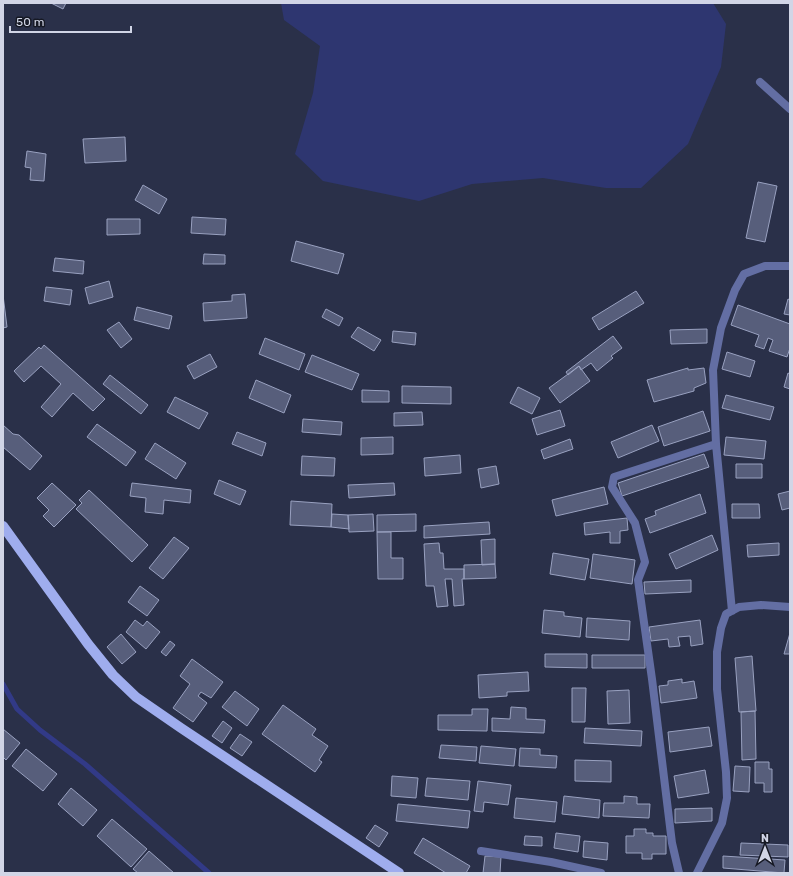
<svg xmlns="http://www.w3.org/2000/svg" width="793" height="876" viewBox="0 0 793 876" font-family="Rubik,sans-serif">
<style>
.green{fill:#2e3670}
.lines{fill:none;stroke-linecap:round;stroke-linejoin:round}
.stream{stroke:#323a87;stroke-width:5}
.building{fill:#575e7b;stroke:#99a1c0}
.street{stroke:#636ea3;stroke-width:8}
.primary{stroke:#9fadee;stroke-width:10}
</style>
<rect width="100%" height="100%" fill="#2a3049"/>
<path class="green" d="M281,3h432l13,21 -5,43 -33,77 -47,44h-35l-63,-10 -71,6 -53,17 -96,-20 -28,-27 18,-61 7,-47 -36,-26z"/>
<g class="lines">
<path class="stream" d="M3,684l14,25 23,21 45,34 124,109"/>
</g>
<path class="building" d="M51,3h15l-3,6z
M125,137l1,24 -41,2 -2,-24z
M27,151l19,3 -2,27 -14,-1 1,-12 -6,-1z
M758,182l19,4 -12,56 -19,-4z
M143,185l24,14 -8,15 -24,-14z
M192,217l34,2 -1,16 -34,-2z
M107,219h33v15l-33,1z
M296,241l48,13 -6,20 -47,-13z
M204,254l21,1v9h-22z
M55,258l29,3 -1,13 -30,-3z
M109,281l4,16 -24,7 -4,-16z
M46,287l26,3 -2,15 -26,-4z
M636,291l8,12 -45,27 -7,-12z
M245,294l2,24 -43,3 -1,-18 29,-2v-6z
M3,295l4,32 -4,1z
M788,299l2,1v15l-6,-1z
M738,305l52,19v24l-3,9 -18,-6 4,-11 -5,-2 -4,11 -9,-3 4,-11 -28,-10z
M137,307l35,9 -3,13 -35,-9z
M326,309l17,9 -4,8 -17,-9z
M119,322l13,17 -11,9 -14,-18z
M358,327l23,13 -7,11 -23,-14z
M707,329v14l-36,1 -1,-14z
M393,331l23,2 -1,12 -23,-3z
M613,336l9,12 -11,8 2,2 -16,13 -6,-8 -10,7 -2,-4 -11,9 -2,-3z
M265,338l40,16 -6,16 -40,-16z
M44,345l61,54 -12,12 -20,-18 -21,24 -11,-10 20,-23 -20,-18 -17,16 -10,-11 25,-24 2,2z
M727,352l28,9 -5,16 -28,-8z
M210,354l7,13 -23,12 -7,-13z
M312,355l47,19 -7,16 -47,-18z
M579,366l11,15 -30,22 -11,-15z
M688,368v2l16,-2 2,15 -12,5v3l-40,11 -7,-22z
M788,373l2,1v15l-6,-2z
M110,375l38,30 -7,9 -38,-30z
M256,380l35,15 -7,18 -35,-15z
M402,386l49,1v17l-49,-1z
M518,387l22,11 -8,16 -22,-11z
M362,390l27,1v11h-27z
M726,395l48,12 -4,13 -48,-12z
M175,397l33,16 -9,16 -32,-17z
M560,410l5,16 -28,9 -5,-16z
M703,411l7,20 -46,15 -6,-19z
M422,412l1,13 -29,1v-13z
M303,419l39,3 -1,13 -39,-3z
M97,424l39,28 -10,14 -39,-29z
M3,425l10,9 6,1 23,21 -12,14 -27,-23z
M652,425l7,16 -41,17 -7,-16z
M237,432l29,11 -4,13 -30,-12z
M393,437v17l-32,1v-17z
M726,437l40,4 -2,18 -40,-4z
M570,439l3,10 -29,10 -3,-9z
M155,443l31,20 -10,16 -31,-20z
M704,454l5,13 -87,29 -4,-13z
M460,455l1,18 -36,3 -1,-18z
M302,456l33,2 -1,18 -33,-1z
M736,464h26v14h-26z
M496,466l3,18 -18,4 -3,-19z
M219,480l27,11 -6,14 -26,-11z
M52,483l24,22 -22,22 -11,-11 6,-6 -12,-12z
M132,483l59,7 -1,13 -26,-3 -1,14 -18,-2 1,-14 -16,-2z
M394,483l1,12 -46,3 -1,-13z
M604,487l4,17 -52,12 -4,-16z
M89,490l59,55 -16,17 -56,-53 6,-6 -3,-3z
M790,491v17l-8,2 -4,-16z
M700,494l6,19 -56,20 -5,-14 11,-4 -1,-4z
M291,501l41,3 -1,23 -41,-2z
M732,504h27l1,14h-28z
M332,514l16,1 1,14 -18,-2z
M373,514l1,17 -25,1 -1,-17z
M416,514v17l-39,1v-17z
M627,518l1,12 -8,1v12h-10v-11l-25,3 -1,-12z
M489,522l1,12 -66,4v-12z
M377,532h14v26h12v21h-25z
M712,535l6,15 -42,19 -7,-15z
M174,537l15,11 -26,31 -14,-11z
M495,539v25l-13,1 -1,-25z
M439,543l1,10h3l1,16h20v10h-2l2,26 -10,1 -2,-27h-7l3,27 -11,1 -3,-21h-8l-2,-42z
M779,543v12l-31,2 -1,-12z
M553,553l36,6 -4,21 -35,-6z
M593,554l42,6 -3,24 -42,-6z
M495,564l1,14 -32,1v-14z
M691,580v12l-46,2 -1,-12z
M140,586l19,14 -12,16 -19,-14z
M544,610l20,2v4l18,2 -2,19 -38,-4z
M587,618l43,3 -1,19 -43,-3z
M135,620l8,6 4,-5 13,11 -14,17 -20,-17z
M700,620l3,24 -12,2 -1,-10 -12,1 2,9 -11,1 -1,-8 -17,2 -2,-14z
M790,633v21h-6z
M121,634l15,18 -14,12 -15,-17z
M170,641l5,4 -9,11 -5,-4z
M545,654h42v14l-42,-1z
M592,655h53v13h-53z
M752,656l4,55 -17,1 -4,-54z
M192,659l31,23 -12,16 -10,-6 -3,4 9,7 -14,19 -20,-14 17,-24 -10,-8z
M528,672l1,19 -22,1v4l-28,2 -1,-23z
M682,679v4l12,-2 3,17 -36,5 -2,-17 9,-1v-4z
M572,688h14l-1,34h-13z
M629,690l1,33 -22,1 -1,-33z
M235,691l24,18 -12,17 -25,-19z
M283,705l33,24 -4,6 16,11 -9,14 3,2 -7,10 -53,-38z
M511,707l15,1v11l19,1 -1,13 -52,-2v-13l18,1z
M472,709h16l-1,22 -49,-1v-15h34z
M755,711l1,48 -14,1 -1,-48z
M223,721l9,7 -10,15 -10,-7z
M709,727l3,19 -42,6 -2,-20z
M585,728l57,3 -1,15 -57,-3z
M3,729l17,14 -14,17 -3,-3z
M240,734l12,8 -10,14 -12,-8z
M441,745l36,2 -1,14 -37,-3z
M481,746l35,3 -2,17 -35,-3z
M520,748l20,1v6l17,1 -1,12 -37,-2z
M26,749l31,25 -14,17 -31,-25z
M575,760l36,1v21l-36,-1z
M755,762h14v7h3v23h-8v-9h-9z
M735,766l15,1 -1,25 -16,-1z
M705,770l4,23 -31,5 -4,-22z
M392,776l26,2 -2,20 -25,-2z
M427,778l43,3 -2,19 -43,-4z
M478,781l33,4 -3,20 -24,-3 -1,10 -9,-1z
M71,788l26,22 -14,16 -25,-22z
M564,796l36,4 -1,18 -37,-4z
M624,796l13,1v7h13l-1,14 -46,-2 1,-13h20z
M516,798l41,4 -2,20 -41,-4z
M398,804l72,7 -2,17 -72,-7z
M712,808v13l-37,2v-14z
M112,819l35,30 -16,18 -34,-31z
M375,825l13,8 -9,14 -13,-9z
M634,829h12v4h7v3h13v18h-14v5h-10v-6h-16v-17h8z
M556,833l24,3 -2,16 -24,-4z
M525,836l17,1v9l-18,-1z
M423,838l47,28 -4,7h-20l-32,-20z
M584,841l24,2 -1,17 -24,-3z
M741,843l47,2v12l-48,-2z
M149,851l25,22h-36l-5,-4z
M485,856l16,1 -1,16h-17z
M723,856l62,4 -1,13 -61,-5z"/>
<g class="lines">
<path class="street" d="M760,82l30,27
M732,611l-16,-167 -3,-74 8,-42 14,-38 9,-16 21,-8h25
M481,851l70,11 50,11
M679,873l-7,-30 -20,-164 -14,-99 7,-18 -10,-39 -23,-36 2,-10 102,-33
M697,873l25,-50 5,-25 -1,-26 -9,-83v-37l4,-24 5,-14 13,-7 22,-2 29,2"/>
<path class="primary" d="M3,526l85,118 25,31 23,22 45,31 218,145"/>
</g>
<rect width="793" height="876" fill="none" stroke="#d1d5e6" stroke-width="8"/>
<g transform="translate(765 848)" stroke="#161924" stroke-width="3" paint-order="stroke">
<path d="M0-3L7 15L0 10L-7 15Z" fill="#d1d5e6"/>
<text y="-6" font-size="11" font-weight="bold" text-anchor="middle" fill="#d1d5e6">N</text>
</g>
<path d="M10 26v6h121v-6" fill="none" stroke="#d1d5e6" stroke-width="2"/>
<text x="16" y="26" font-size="12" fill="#d1d5e6" stroke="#161924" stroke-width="3" paint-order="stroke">50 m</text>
</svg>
